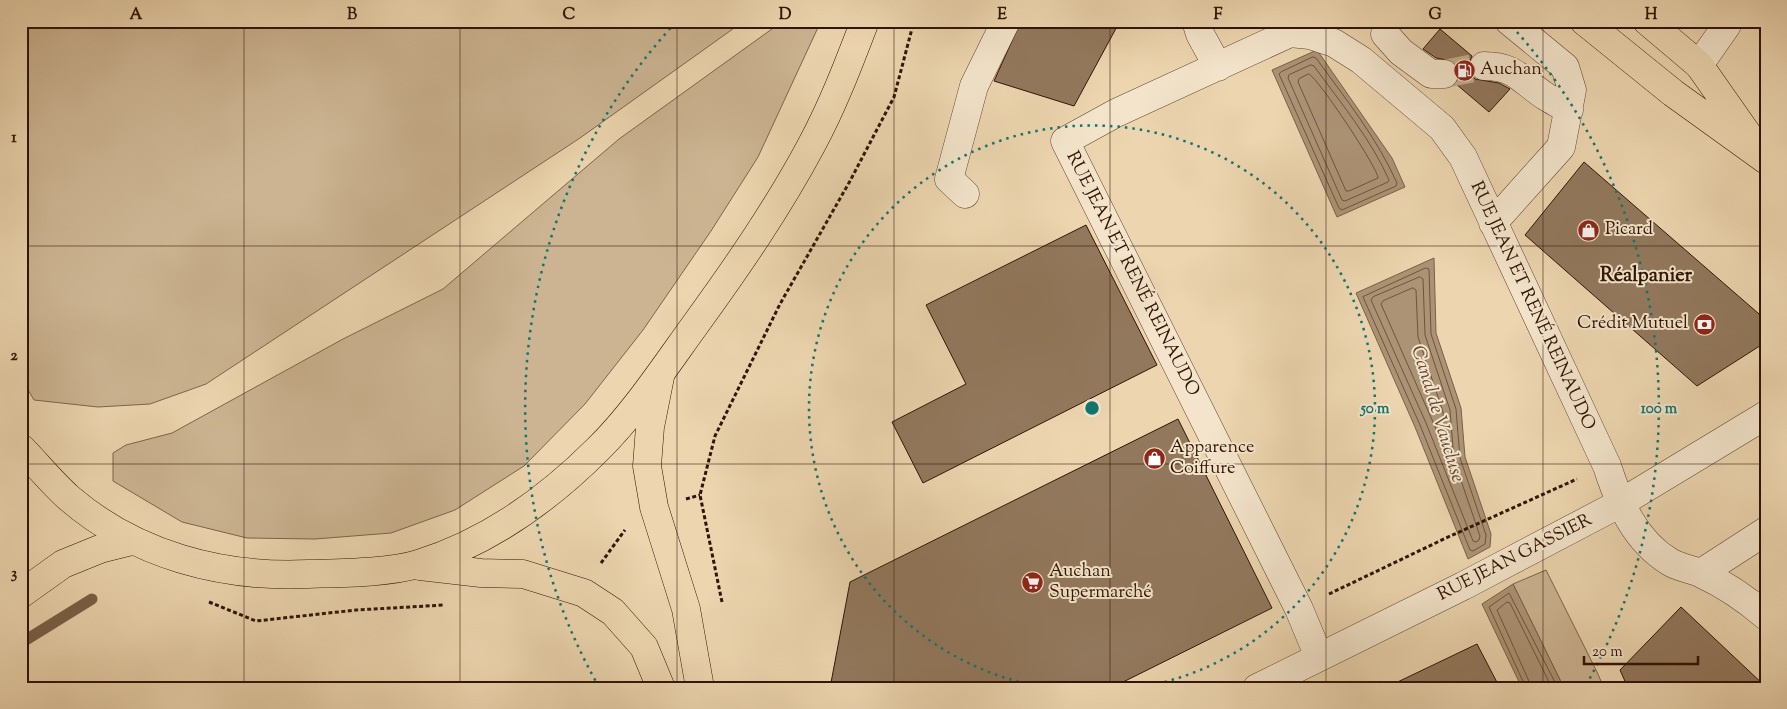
<svg xmlns="http://www.w3.org/2000/svg" width="1787" height="709" viewBox="0 0 1787 709" font-family="'Sorts Mill Goudy',serif">
<style>
.green{fill:#ccb492;stroke:#7e644b}
.water{fill:#ac9375;stroke:#7a6048}
.lines{fill:none;stroke-linecap:round;stroke-linejoin:round}
.shore{stroke:#6e543c;stroke-width:1}
.stream{stroke:#7a6048;stroke-width:11}
.building{fill:#92785d;stroke:#301404}
.minor-tunnel{stroke:#c6ae8d;stroke-width:28;stroke-dasharray:28 14;stroke-linecap:butt}
.minor-casing{stroke:#5f442f;stroke-width:29}
.major-casing{stroke:#301404;stroke-width:29}
.path{stroke:#301404;stroke-width:3;stroke-dasharray:4 2.5;stroke-linecap:butt}
.minor{stroke:#f3e4cb;stroke-width:28}
.major{stroke:#ecd5af;stroke-width:28}
.grid{fill:none;stroke:#301404;stroke-width:1;stroke-opacity:0.55}
.ring{fill:none;stroke:#0f766e;stroke-width:2.5;stroke-dasharray:2.5 5}
.labels{text-anchor:middle;dominant-baseline:central;stroke-width:4;stroke-linejoin:round;paint-order:stroke}
.poi-label{font-size:18px;fill:#301404;stroke:#f3e4cb;text-anchor:start}
.street-label{font-size:18px;fill:#301404;stroke:#f3e4cb}
.water-label{font-size:19px;font-style:italic;fill:#624731;stroke:#f3e4cb}
.quarter-label{font-size:20px;font-weight:bold;fill:#301404;stroke:#f3e4cb}
.centre{fill:#0f766e;stroke:#f3e4cb;stroke-width:2.5}
.ring-label{font-size:15px;text-anchor:middle;font-weight:bold;fill:#0f766e;stroke:#f3e4cb;stroke-width:4;stroke-linejoin:round;paint-order:stroke}
.neatline{fill:none;stroke:#301404;stroke-width:2}
.grid-label{font-size:16px;text-anchor:middle;font-weight:bold;fill:#301404}
</style>
<rect width="100%" height="100%" fill="#ecd5af"/>
<filter id="stains"><feTurbulence type="fractalNoise" baseFrequency=".004" numOctaves="4"/><feColorMatrix values="0 0 0 0 .2 0 0 0 0 .09 0 0 0 0 .02 0 0 0 .5 -.17"/></filter>
<radialGradient id="worn" r=".72"><stop offset=".6" stop-color="#630" stop-opacity="0"/><stop offset="1" stop-color="#630" stop-opacity=".3"/></radialGradient>
<path class="green" d="M21,21h723l-164,117 -374,246 -56,20 -52,3 -64,-7 -13,-22z
M783,21h38l-63,136 -47,74 -68,99 -58,74 -61,62 -69,44 -64,23 -76,6 -68,-1 -65,-16 -69,-41v-28l13,-8 46,-12 171,-94 100,-50 176,-150z
M1546,570l51,102 7,16h-40l-51,-104z"/>
<path class="water" d="M1317,50l75,108 13,29 -68,30 -65,-147z
M1434,258l2,75 25,75 4,49 26,77 -1,13 -22,12 -53,-132 -59,-134z
M1513,584l51,104h-42l-40,-84z"/>
<g class="lines">
<path class="shore" d="M1313,57l3,1c29,40 61,80 81,125l-1,3 -54,24 -3,-2 -60,-134 2,-2z
M1311,65l3,1c26,36 57,73 75,114l-1,2 -43,19 -3,-1 -54,-122 1,-3z
M1309,74c10,5 70,96 69,104l-29,13h-3l-48,-109 1,-3z
M1426,268l3,1 2,65 25,75 4,49 26,77 -1,9 -12,7 -3,-1 -50,-125 -57,-128z
M1420,277l3,2 2,56 25,75 4,50 26,76 -1,4 -3,2 -3,-1 -47,-118 -55,-123 2,-3z
M1413,288l3,2 2,47 25,75 2,25 -2,3 -3,-2 -59,-134 2,-3z
M1526,688l-37,-81 20,-14 49,95
M1532,688l-35,-78 10,-8 3,1 42,85"/>
<path class="stream" d="M21,643l71,-44"/>
</g>
<path class="building" d="M1021,21h99l-46,85 -80,-25z
M1440,29l32,27 -4,10 2,7 5,6 24,4 11,6 -21,23 -33,-28 4,-10 -2,-7 -6,-6 -16,-3 -13,-9z
M1584,162l182,158v22l-69,44 -172,-151z
M1086,225l71,140 -234,118 -31,-61 74,-38 -40,-79z
M1178,419l94,189 -161,80h-281l20,-106z
M1681,607l85,80v1h-138l-8,-18z
M1477,644l23,44h-115z"/>
<g class="lines">
<path class="minor-tunnel" d="M1444,74l40,-8"/>
<defs>
<path id="minor" d="M1196,21l4,13 18,33
M1385,34l16,18 30,22h13
M1699,65l28,-40v-4
M1484,66c31,0 37,14 61,30 8,5 16,9 24,14
M965,194l-16,-15 25,-93 32,-65
M1493,223l68,-76 11,-57 -7,-23 -56,-46
M1701,573l65,-42
M1319,657l-20,-48 -234,-468 51,-28 174,-80 20,2 24,8 27,17 81,68 21,29 144,309c12,37 28,75 63,96 10,6 22,7 32,12 24,11 44,25 64,42
M1257,688l206,-102 156,-82 147,-89"/>
<path id="major" d="M1584,21l89,72 93,67
M1647,21l52,44 54,77
M660,377l-10,50 -3,39 7,41 32,102 14,79
M21,448c16,16 31,35 48,50 66,57 153,80 239,76 31,-1 81,-1 110,-10 69,-21 129,-64 180,-115 35,-34 68,-84 97,-124 42,-58 83,-117 117,-181 21,-39 37,-81 53,-123
M420,566l61,7 42,1 61,19 29,19 31,35 17,41
M21,594l42,-30 37,-15 32,-8"/>
</defs>
<use href="#minor" class="minor-casing"/>
<use href="#major" class="major-casing"/>
<path class="path" d="M686,499l14,-4
M601,563l24,-33
M1329,594l117,-56 131,-59
M209,602l47,19 100,-11 88,-5
M722,602l-22,-107 15,-59 65,-132 70,-123 44,-84 20,-76"/>
<use href="#minor" class="minor"/>
<use href="#major" class="major"/>
</g>
<path class="grid" d="M244,21v667M460,21v667M677,21v667M894,21v667M1110,21v667M1326,21v667M1543,21v667M21,246h1745M21,464h1745"/>
<g class="ring">
<path d="M1048 688A283 283 0 1 1 1136 688"/>
<path d="M599 687A567 567 0 0 1 677 21M1507 21A567 567 0 0 1 1585 687"/>
</g>
<defs>
<symbol id="fuel-disc" viewBox="-11 -11 22 22"><circle r="9.5" fill="#8f2418" stroke="#f3e4cb"/><path d="M-5.5-6h7V0h2V4h1.3V-2.5L3-4.5l.8-.8L6-3V5H2.5V1h-1V6h-7ZM-4.2-4.7v3.2H.2V-4.7Z" fill="#fff"/></symbol>
<symbol id="shop-disc" viewBox="-11 -11 22 22"><circle r="9.5" fill="#8f2418" stroke="#f3e4cb"/><path d="M-5-2.5h2.3a2.7 3.5 0 0 1 5.4 0H5L5.5 6h-11ZM-1.5-2.5h3a1.5 2.3 0 0 0-3 0Z" fill="#fff"/></symbol>
<symbol id="bank-disc" viewBox="-11 -11 22 22"><circle r="9.5" fill="#8f2418" stroke="#f3e4cb"/><path d="M-6-4H6V4H-6ZM0-2.3a2.3 2.3 0 1 0 0 4.6a2.3 2.3 0 1 0 0-4.6Z" fill="#fff"/></symbol>
<symbol id="supermarket-disc" viewBox="-11 -11 22 22"><circle r="9.5" fill="#8f2418" stroke="#f3e4cb"/><path d="M-6-5.5h2.5l.6 2H6L4.5 2H-2.5L-4.4-4H-6ZM-1.5 3.2a1.3 1.3 0 1 0 .1 0ZM3 3.2a1.3 1.3 0 1 0 .1 0Z" fill="#fff"/></symbol>
</defs>
<g fill-rule="evenodd">
<use href="#fuel-disc" x="1452" y="58" width="25" height="25"/>
<use href="#shop-disc" x="1576" y="218" width="25" height="25"/>
<use href="#bank-disc" x="1692" y="312" width="25" height="25"/>
<use href="#shop-disc" x="1142" y="446" width="25" height="25"/>
<use href="#supermarket-disc" x="1020" y="570" width="25" height="25"/>
</g>
<g class="labels">
<g class="poi-label">
<text x="1480" y="70">Auchan</text>
<text x="1605" y="230">Picard</text>
<text x="1688" y="324" text-anchor="end">Crédit Mutuel</text>
<text x="1170" y="448">Apparence<tspan x="1170" dy="21">Coiffure</tspan></text>
<text x="1049" y="572">Auchan<tspan x="1049" dy="21">Supermarché</tspan></text>
</g>
<g class="street-label">
<text transform="translate(1132 274) rotate(63)">RUE JEAN ET RENÉ REINAUDO</text>
<text transform="translate(1532 306) rotate(65)">RUE JEAN ET RENÉ REINAUDO</text>
<text transform="translate(1515 558) rotate(-27)">RUE JEAN GASSIER</text>
</g>
<g class="water-label">
<text transform="translate(1437 414) rotate(73)">Canal de Vaucluse</text>
</g>
<g class="quarter-label">
<text x="1646" y="276">Réalpanier</text>
</g>
</g>
<circle cx="1092" cy="408" r="8" class="centre"/>
<g class="ring-label">
<text x="1375" y="413">50 m</text>
<text x="1659" y="413">100 m</text>
</g>
<rect width="1787" height="709" fill="none" stroke="#ecd5af" stroke-width="55"/>
<path d="M1584 656v8h114v-8" fill="none" stroke="#301404" stroke-width="2.5"/>
<text x="1592" y="656" font-size="15" fill="#301404" stroke="#f3e4cb" stroke-width="4" paint-order="stroke">20 m</text>
<rect x="28" y="28" width="1732" height="654" class="neatline"/>
<g class="grid-label">
<text x="136" y="19">A</text>
<text x="352" y="19">B</text>
<text x="569" y="19">C</text>
<text x="785" y="19">D</text>
<text x="1002" y="19">E</text>
<text x="1218" y="19">F</text>
<text x="1435" y="19">G</text>
<text x="1651" y="19">H</text>
<text x="14" y="142">1</text>
<text x="14" y="360">2</text>
<text x="14" y="578">3</text>
</g>
<rect width="100%" height="100%" filter="url(#stains)"/>
<rect width="100%" height="100%" fill="url(#worn)"/>
</svg>
